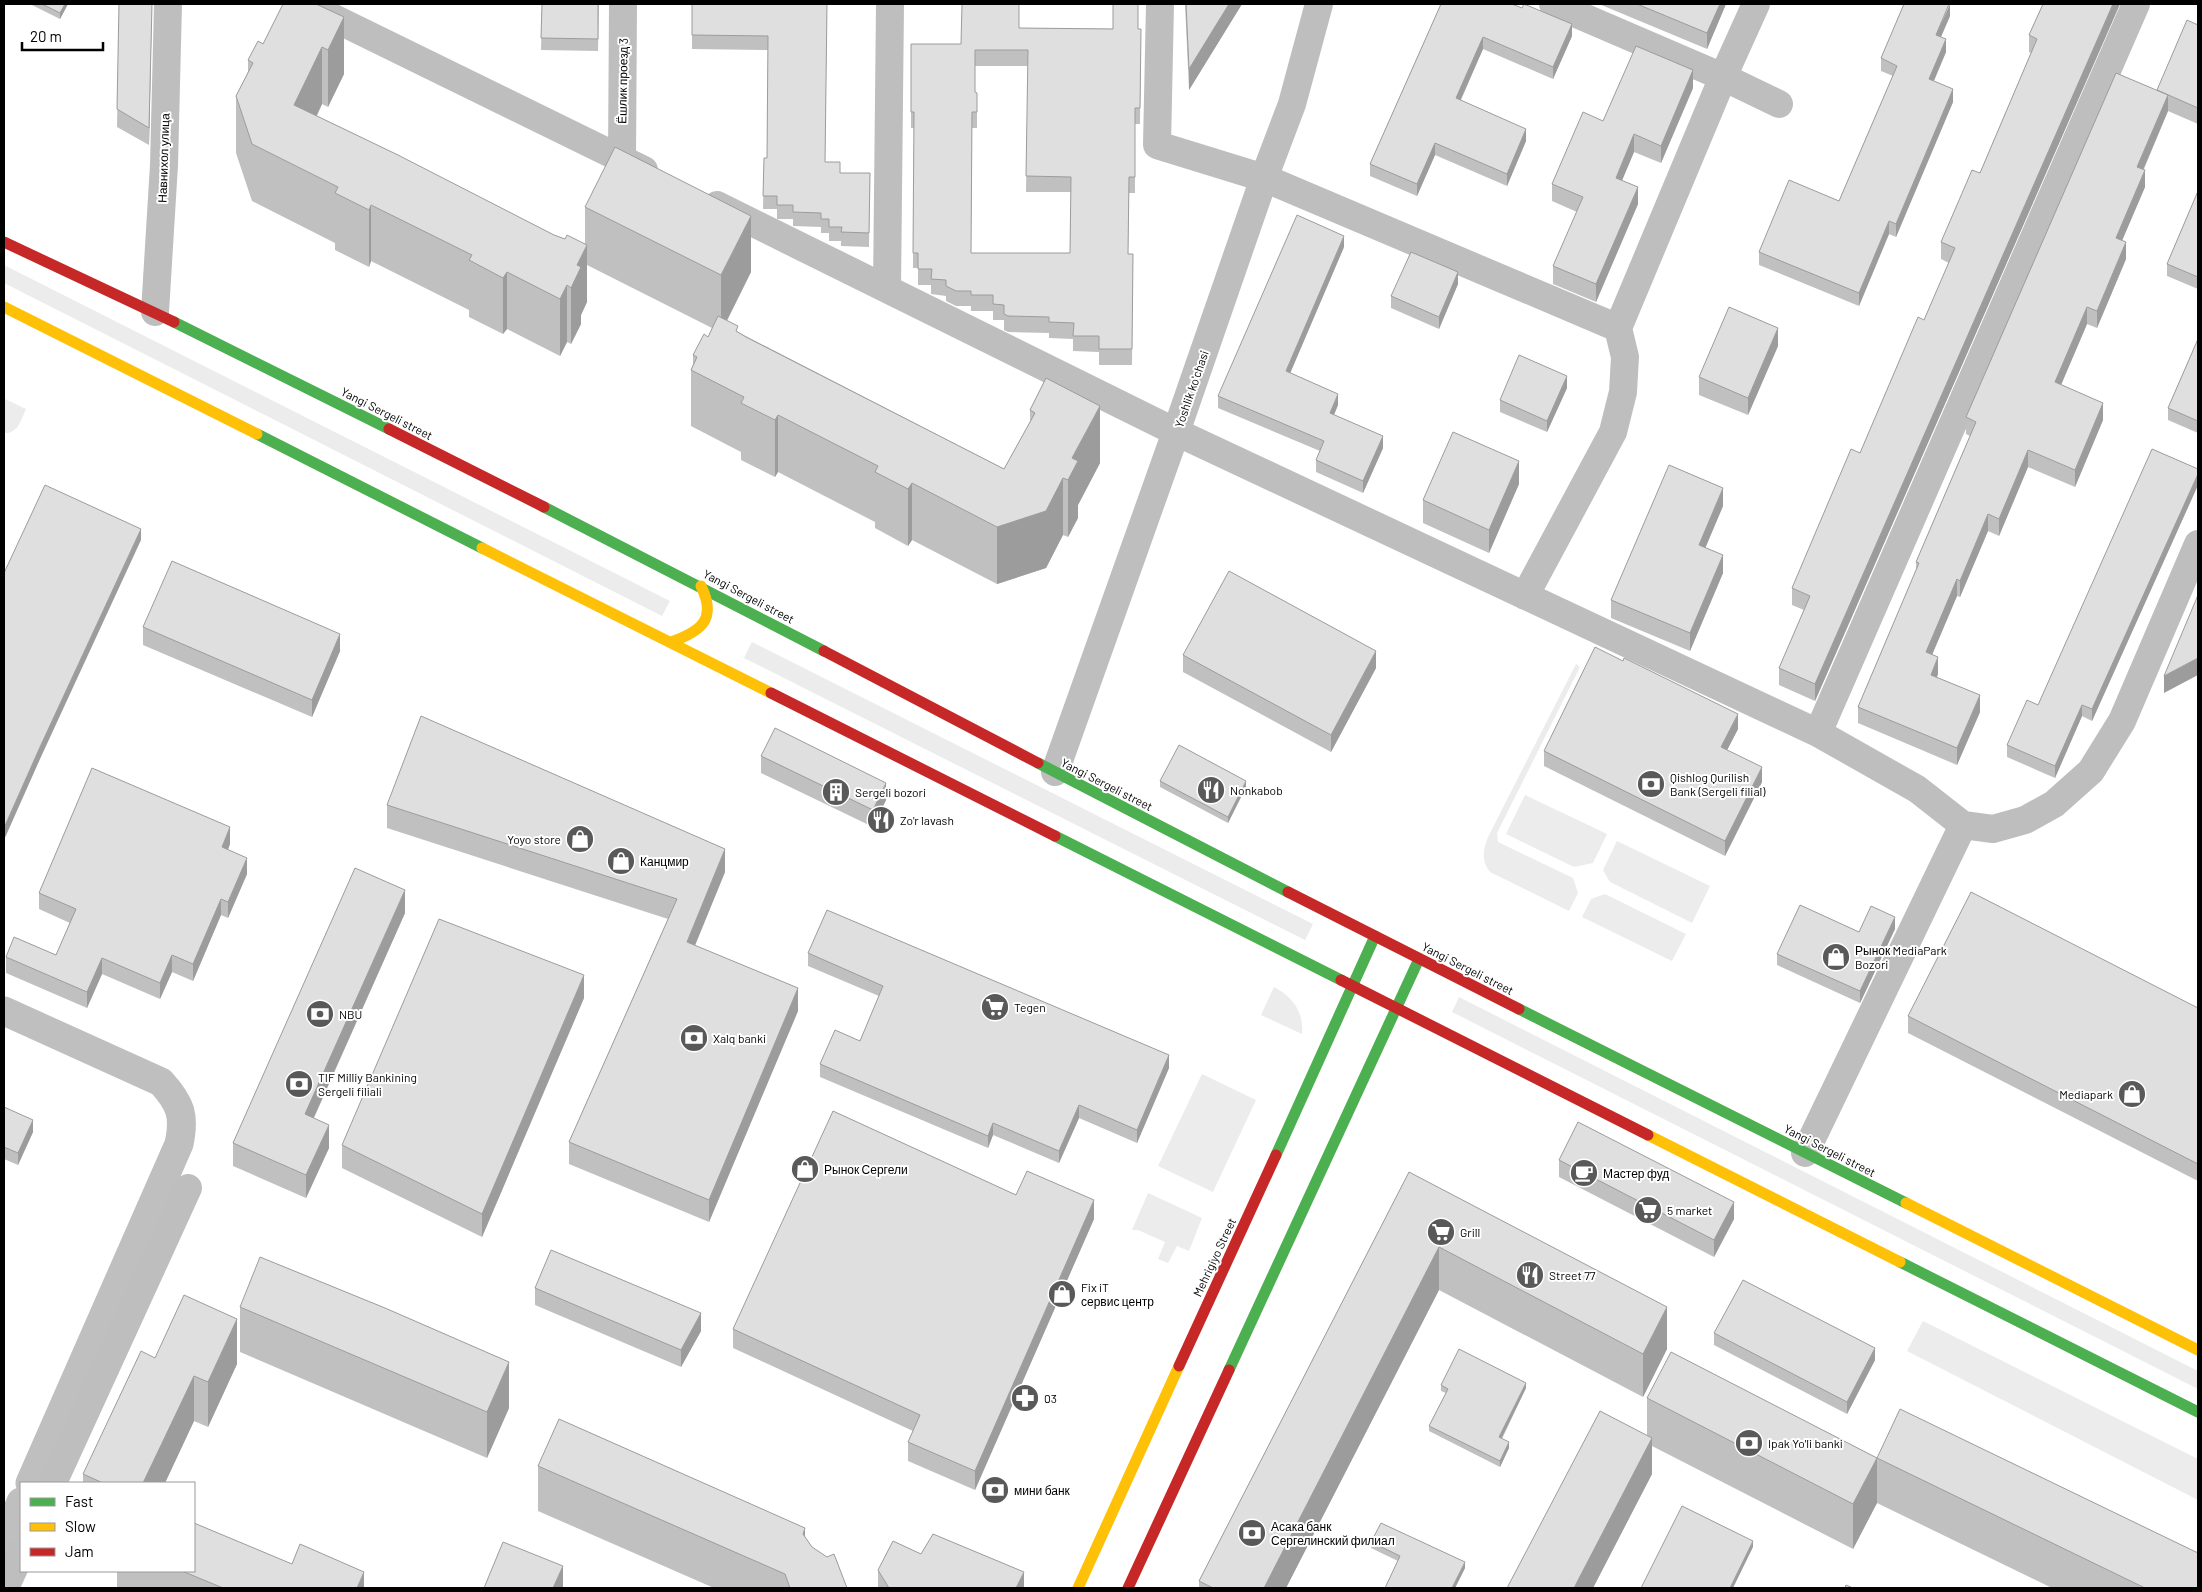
<svg xmlns="http://www.w3.org/2000/svg" width="2202" height="1592" viewBox="0 0 2202 1592" font-family="Barlow,sans-serif">
<style>
.green{fill:#ececec}
.lines{fill:none;stroke-linecap:round;stroke-linejoin:round}
.canal{stroke:#bfbfbf;stroke-width:29}
.street{stroke:#bebebe;stroke-width:28}
.fast{stroke:#4caf50;stroke-width:11}
.slow{stroke:#ffc107;stroke-width:11}
.jam{stroke:#c62828;stroke-width:11}
.wall{fill:#c0c0c0;fill-rule:evenodd}
.shaded-wall{fill:#9c9c9c}
.building{fill:#dfdfdf;stroke:#9c9c9c;fill-rule:evenodd}
.labels{text-anchor:middle;dominant-baseline:central;stroke-width:4;stroke-linejoin:round;paint-order:stroke}
.street-label{font-size:12px;fill:#000;stroke:#fff}
.poi-label{font-size:12px;fill:#000;stroke:#fff;text-anchor:start}
</style>
<rect width="100%" height="100%" fill="#fff"/>
<path class="green" d="M4,265l666,336 -8,15 -658,-333z
M5,399l21,10c-5,11 -8,25 -22,24z
M752,642l561,282 -8,16 -561,-282z
M1576,664l4,3 -83,166 1,9 75,36 5,15 -9,18 -79,-39c-9,-11 -7,-23 -2,-35z
M1525,795l82,39 -14,29 -19,4 -68,-33z
M1617,841l93,45 -18,37 -82,-41 -7,-12z
M1605,894l81,40 -14,27 -90,-44 9,-18z
M1274,987c19,10 30,25 28,47l-41,-19z
M1459,997l739,374v18l-746,-377z
M1202,1074l54,26 -43,92 -55,-26z
M1148,1193l54,25 -13,33 -12,-5 -9,17 -10,-4 7,-17 -27,-12h-6z
M1923,1321l275,138v41l-291,-149z"/>
<g class="lines">
<path class="canal" d="M4,1011l157,71c20,22 24,34 18,62l-149,339
M4,1542l17,-40"/>
<path class="street" d="M305,4l339,166
M1160,4l-3,141 107,33 354,150
M1553,4l170,73 56,27
M622,159l1,-155
M717,205l459,227 642,301 99,56 46,36 30,4 32,-9 29,-16 37,-33 31,-50 76,-177
M887,289l3,-285
M155,312l9,-147 4,-161
M1525,596l88,-164 10,-40 2,-35 -7,-29 105,-251 33,-73
M1818,733l318,-729
M1055,772l121,-340 88,-254 28,-74 27,-100
M1805,1153l158,-328
M53,1483l135,-295
M5,1588l16,-35"/>
<path class="fast" d="M174,322l215,107
M257,434l225,114
M544,507l280,144
M1038,763l250,129
M1055,836l286,144
M1519,1009l387,194
M1276,1155l99,-219
M1900,1262l298,150
M1229,1370l190,-411"/>
<path class="slow" d="M4,307l253,127
M482,548l289,145
M671,642c31,-11 46,-23 30,-56
M1648,1135l252,127
M1906,1203l292,147
M1078,1588l101,-222"/>
<path class="jam" d="M4,242l170,80
M389,429l155,78
M824,651l214,112
M771,693l284,143
M1288,892l231,117
M1341,980l307,155
M1179,1366l97,-211
M1128,1588l101,-218"/>
</g>
<path class="wall" d="M30,4h38l-8,15z
M119,4h33l-3,141 -32,-18z
M316,4l28,70 -16,33 -6,-3 -5,12 237,119 11,4 20,5v-37l166,65 -24,49 11,11 266,137 26,-47v-12l16,-32 54,85 -22,42v13l-10,19 -5,-2 -17,33 -49,16 -85,-44 -4,6 -33,-18v-6l-97,-50 -3,5 -34,-17v-8l-50,-26v-56l2,-6v-9l15,-18 4,-9 -125,-63v37l-6,13v9l-10,20 -4,-2 -7,14 -53,-27 -4,5 -34,-17v-7l-98,-49 -2,6 -34,-17v-7l-83,-42 -16,-48v-57l12,-24v-12l15,-16z
M542,4h57l-1,47 -57,-1z
M827,4l-2,158 15,11h30l-1,74 -28,-1v-5h-12v-8h-8v-6l-28,-1v-7h-16v-10h-14l1,-51h3l1,-108 -76,-1v-14z
M1185,4h57l-53,86z
M1441,4l131,32 -19,43 -70,-30 -22,51 65,41 -19,45 -72,-31 -18,41 -47,-20v-12z
M1599,4h127l-19,45z
M2043,4h77l-305,697 -36,-16v-17l25,-58 -12,-5v-17l68,-135 64,-133 25,-57 -8,-4v-17l39,-69 51,-120 -2,-1v-17z
M1950,16l-9,21 5,15 -12,29 19,21 -57,135 -7,-3 -30,72 -100,-41v-13l80,-51 54,-125 -12,-5v-13z
M2198,25v99l-30,-13 -24,58 1,18 -23,53 4,19 -29,69 -10,-4 -26,61 42,35 -28,67 -47,-20 -29,69 -11,-5 -28,66 -3,-1 -25,59 6,19 -1,3 43,35 -23,53 -99,-42v-16l58,-136v-9l54,-126 -4,-2v-17l191,-327z
M1019,28l122,1 -1,95h-5v69h-6l-1,61h5l-1,111h-33v-13l-26,-1v-12l-24,-1v-5l-41,-1 -4,-2v-10h-11v-9h-22v-5h-15l-10,-5v-5l-15,-2v-9h-13v-17h-5l1,-140h-3v-84h50zM975,66h53l-2,126h45l-1,61h-99l1,-125h5v-35l-2,-1z
M1693,88l-32,75 -27,-11 -12,28 16,24 -42,98 -43,-18v-18l24,-54 -25,-11v-17l51,-63z
M2198,191v98l-31,-13v-12z
M1344,247l-54,126 48,32 -4,10 49,33 -20,45 -47,-21v-12l4,-9 -102,-43v-12z
M1458,284l-19,45 -48,-21v-12z
M2198,339v94l-30,-13v-12z
M1778,346l-30,69 -49,-20v-18z
M1567,388l-20,44 -47,-20v-12z
M2198,469v16l-106,236 -10,-5 -27,62 -48,-21v-12l31,-40z
M1519,484l-30,69 -66,-30v-23z
M1723,506l-18,42 18,25 -33,78 -79,-33v-18z
M143,627l197,24 -28,66 -169,-72z
M1183,655l193,13 -45,84 -148,-80z
M1738,729l-11,21 35,32 -37,74 -181,-90v-15z
M761,756l125,44 -13,27 -112,-54z
M1160,781l86,6 -18,36 -68,-36z
M387,805l338,67 -30,73 103,66 -89,211 -140,-58v-22l99,-223 -281,-91z
M230,844l-2,6 19,24 -19,44 -7,-3 -28,66 -21,-9 -12,27 -58,-25 -15,34 -81,-35v-16l50,-2 14,-32 -31,-14v-16z
M405,913l-91,205 15,30 -23,50 -73,-32v-23z
M1895,929l-35,74 -83,-38v-11l82,-22z
M808,953l361,115 -32,75 -58,-25 -20,45 -66,-28 -5,13 -168,-71v-13l40,-23 19,-45 -71,-30z
M584,998l-102,239 -140,-69v-23z
M2198,1008v173l-290,-148v-17z
M4,1107l29,25 -15,33 -14,-6z
M1559,1160l175,59 -20,38 -155,-80z
M1409,1172l258,177 -24,48 -204,-107 -153,298h-87v-7z
M1016,1195l78,24 -119,271 -67,-29v-19l5,-11 -180,-83v-19z
M535,1288l166,43 -20,36 -146,-62z
M240,1307l269,101 -22,50 -247,-106z
M1714,1333l161,27 -28,54 -133,-69z
M155,1358l82,6 -29,63 -14,-6 -29,62h-82v-9z
M1441,1385l85,3 -24,51 7,9 -9,19 -71,-36v-5l17,-33 -5,-2z
M1647,1398l230,60 321,130h-146l-175,-85 -24,46 -201,-103v28l-59,114h-86l140,-153z
M538,1466l267,71 7,10 35,41h-133l-176,-77z
M1371,1542l94,26 -10,20h-70l13,-27 -27,-13z
M921,1554l103,34h-146v-18z
M292,1564l72,24h-247v-17h77z"/>
<path class="shaded-wall" d="M65,4h3l-8,15v-6z
M152,4l-3,141v-17z
M1229,4h13l-53,86v-21z
M1720,4h6l-19,45v-16z
M1950,4v12l-14,32v-13z
M2113,4h7l-305,697v-17z
M344,17v57l-16,33v-57z
M1572,24v12l-19,43v-12z
M1483,37v12l-27,61v-12z
M1946,39v13l-17,40v-13z
M322,47v57l-28,58v-57z
M1693,70v18l-32,75v-17z
M1953,89v13l-57,135v-13z
M2168,95v16l-31,73v-17z
M1526,129v12l-19,45v-12z
M1634,134v18l-18,43v-17z
M1435,143v12l-18,41v-12z
M2145,170v17l-29,68v-17z
M1638,187v17l-42,98v-18z
M371,205v56l-2,6v-57z
M751,216v56l-30,60v-57z
M1889,221v13l-30,72v-13z
M1344,236v11l-58,136v-12z
M2126,242v17l-29,69v-17z
M587,245v57l-6,13v9l-10,20v-56l6,-23z
M507,272v57l-4,5v-56z
M1458,272v12l-19,45v-12z
M567,285v57l-7,14v-57z
M2087,307v17l-32,75v-17z
M1778,328v18l-30,69v-17z
M1567,376v12l-20,44v-11z
M1338,394v11l-8,19v-11z
M2103,403v17l-28,67v-17z
M1100,406v57l-22,42v13l-10,19v-57l4,-22z
M778,415v57l-3,5v-57z
M1383,436v12l-20,45v-12z
M2028,450v17l-29,69v-17z
M1519,461v23l-30,69v-23z
M2198,474v11l-106,236v-12z
M1063,478v57l-17,33 -49,16v-57z
M912,483v57l-4,6v-57z
M1723,488v18l-24,57v-18z
M1988,514v17l-28,66v-16z
M141,529v11l-101,219 -36,81v-12l36,-81z
M1723,555v18l-33,78v-18z
M1957,579v17l-31,73v-17z
M340,634v17l-28,66v-17z
M1376,651v17l-45,84v-17z
M1938,657v17l-7,17v-16z
M2198,658v17l-34,18v-17z
M1980,695v17l-23,53v-17z
M2082,705v11l-27,62v-12z
M1738,714v15l-17,33v-15z
M1762,767v15l-37,74v-15z
M1246,781v6l-18,36v-6z
M886,783v17l-13,27v-17z
M230,827v17l-8,20v-17z
M725,849v23l-38,93v-23z
M247,858v16l-19,44v-16z
M405,890v23l-100,224v-23z
M221,899v16l-28,66v-17z
M1895,917v12l-35,74v-12z
M172,955v17l-12,27v-16z
M102,958v16l-15,34v-16z
M584,975v23l-102,239v-23z
M798,988v23l-89,211v-22z
M1169,1055v13l-32,75v-13z
M1079,1105v13l-20,45v-12z
M33,1120v12l-15,33v-12z
M993,1123v12l-5,13v-12z
M329,1125v23l-23,50v-23z
M1094,1200v19l-119,271v-19z
M1734,1202v17l-20,38v-17z
M1439,1247v43l-153,298h-22z
M1667,1307v42l-24,48v-43z
M701,1313v18l-20,36v-17z
M237,1319v45l-29,63v-45z
M1875,1348v12l-28,54v-12z
M509,1362v46l-22,50v-46z
M194,1376v45l-29,62h-22z
M1526,1383v5l-27,55v-6z
M1652,1438v36l-59,114h-19z
M1509,1442v6l-9,19v-6z
M1877,1458v45l-24,46v-45z
M805,1528v45l-2,-39z
M1753,1541v6l-20,41h-3z
M1465,1562v6l-10,20h-3z
M563,1566v22h-10z
M364,1572v16h-7z
M1024,1572v16h-8z"/>
<path class="building" d="M42,4h23l-5,9z
M119,4h33l-3,124 -32,-19z
M283,4h33l28,13 -16,33 -6,-3 -28,58 104,50 156,80 11,4 2,-4 20,10 -10,20 4,2 -10,21 -4,-3 -7,14 -53,-27 -4,6 -34,-18 3,-5 -101,-50 -2,5 -34,-17 3,-6 -86,-43 -16,-48 17,-33 -5,-3 10,-19 5,3z
M542,4h56v35l-57,-1z
M692,4h135l-2,158h15v11h30l-1,60 -28,-1 1,-5h-13v-8h-8v-6l-28,-1v-7h-16v-9h-14l1,-38h3l1,-122 -76,-1z
M962,4h57v24l94,1v-25h25v25h3l-1,79h-5v69h-6l-1,77h5l-1,95h-33v-13h-26l1,-13 -25,-1v-5l-41,-1 -4,-2v-9l-11,-1v-9h-22v-4h-15l-10,-5v-6l-15,-1 1,-10h-14v-16h-5l1,-141h-3v-68h50zM975,50h53l-2,126 45,1 -1,76h-99l1,-141h5v-19l-2,-1z
M1186,4h43l-40,65z
M1441,4h71l10,4 2,-4 48,20 -19,43 -70,-30 -27,61 70,31 -19,45 -72,-31 -18,41 -47,-20z
M1637,4h83l-13,29z
M1904,4h45l-13,31 10,4 -17,40 24,10 -57,135 -7,-3 -30,72 -100,-41 30,-72 50,21 58,-135 -16,-8z
M2043,4h70l-298,680 -36,-16 31,-72 -18,-8 59,-139 9,4 58,-136 6,3 31,-72 -14,-6 31,-72 8,3 57,-134 -8,-4z
M2187,20l11,5v83l-41,-18z
M1636,46l57,24 -32,76 -27,-12 -18,44 22,9 -42,97 -43,-18 30,-69 -31,-13 31,-72 20,9z
M2116,73l52,22 -31,72 8,3 -29,68 10,4 -29,69 -10,-4 -32,75 48,21 -28,67 -47,-20 -29,69 -11,-5 -28,67 -3,-2 -31,73 12,5 -7,18 49,20 -23,53 -99,-41 61,-144 -3,-1 60,-140 -10,-5z
M615,147l136,69 -30,59 -136,-68z
M2198,191v86l-31,-13z
M1297,215l47,21 -58,135 52,23 -8,19 53,23 -20,45 -47,-21 8,-19 -106,-45z
M1411,252l47,20 -19,45 -48,-21z
M1729,307l49,21 -30,70 -49,-21z
M718,316l20,10 -2,5 10,6 258,132 31,-56 -5,-3 16,-32 54,28 -28,52 6,3 -10,19 -5,-2 -17,33 -49,16 -85,-44 -4,6 -33,-17 3,-6 -100,-51 -3,5 -34,-17 3,-6 -53,-27 6,-13 -4,-2 11,-21 4,3z
M2198,339v82l-30,-13z
M1519,355l48,21 -20,45 -47,-21z
M1453,432l66,29 -30,69 -66,-30z
M2152,449l46,20v5l-106,235 -10,-4 -27,61 -48,-21 20,-45 11,5z
M1669,465l54,23 -24,57 24,10 -33,78 -79,-33z
M45,485l96,44 -101,218 -36,81v-255z
M172,561l168,73 -28,66 -169,-73z
M1229,571l147,80 -45,84 -148,-80z
M2198,595v63l-34,18z
M1595,647l28,14 1,-3 114,56 -17,33 41,20 -37,74 -181,-90z
M421,716l304,133 -38,93 111,46 -89,212 -140,-58 108,-243 -290,-94z
M775,728l111,55 -13,27 -112,-54z
M1179,745l67,36 -18,36 -68,-36z
M92,768l138,59 -8,20 25,11 -19,44 -7,-3 -28,65 -21,-9 -12,28 -58,-25 -15,34 -81,-35 8,-20 42,18 20,-46 -37,-16z
M355,868l50,22 -100,224 24,11 -23,50 -73,-32z
M1971,892l227,116v156l-290,-148z
M1800,905l59,27 12,-26 24,11 -35,74 -83,-37z
M827,910l342,145 -32,75 -58,-25 -20,46 -66,-28 -5,13 -168,-72 15,-34 25,11 23,-55 -75,-33z
M439,919l145,56 -102,239 -140,-69z
M4,1107l29,13 -15,33 -14,-6z
M833,1111l183,84 11,-24 67,29 -119,271 -67,-29 12,-27 -187,-86z
M1578,1122l156,80 -20,38 -155,-80z
M1409,1172l258,135 -24,47 -204,-107 -175,341h-51l-14,-7z
M551,1250l150,63 -20,37 -146,-62z
M260,1257l125,51 124,54 -22,50 -247,-105z
M1743,1280l132,68 -28,54 -133,-69z
M184,1295l53,24 -29,63 -14,-6 -51,107h-40l-20,-9 58,-123 14,7z
M1459,1349l67,34 -27,54 10,5 -9,19 -71,-35 19,-37 -7,-4z
M1671,1352l206,106 -24,46 -206,-106z
M1900,1409l298,144v35h-53l-268,-130z
M1600,1411l52,27 -78,150h-67z
M559,1419l246,109 -2,6 9,13 15,10 7,-3 13,34h-57l-5,-14 -247,-108z
M1682,1506l71,35 -23,47h-89z
M194,1523l98,41 8,-20 64,28 -7,16h-134l-41,-17h12z
M1381,1523l84,39 -13,26h-67l15,-32 -29,-14z
M933,1534l91,38 -8,16h-127l-11,-18 15,-29 28,13z
M503,1542l60,24 -10,22h-69z
M1846,1585l7,3h-8z"/>
<defs>
<symbol id="bank-disc" viewBox="-11 -11 22 22"><circle r="9.5" fill="#595959" stroke="#fff"/><path d="M-6-4H6V4H-6ZM0-2.3a2.3 2.3 0 1 0 0 4.6a2.3 2.3 0 1 0 0-4.6Z" fill="#fff"/></symbol>
<symbol id="restaurant-disc" viewBox="-11 -11 22 22"><circle r="9.5" fill="#595959" stroke="#fff"/><path d="M-5-6h1v4h1v-4h1v4h1v-4h1v5L-1.5 .5V6h-2V.5L-5-1ZM5-6V6H3V1.5H1.5Q1.5-4 5-6Z" fill="#fff"/></symbol>
<symbol id="building-disc" viewBox="-11 -11 22 22"><circle r="9.5" fill="#595959" stroke="#fff"/><path d="M-4-6H4V6H1V3H-1V6H-4ZM-2.5-4.3h1.7v1.8h-1.7ZM.8-4.3h1.7v1.8H.8ZM-2.5-1h1.7V.8h-1.7ZM.8-1h1.7V.8H.8Z" fill="#fff"/></symbol>
<symbol id="shop-disc" viewBox="-11 -11 22 22"><circle r="9.5" fill="#595959" stroke="#fff"/><path d="M-5-2.5h2.3a2.7 3.5 0 0 1 5.4 0H5L5.5 6h-11ZM-1.5-2.5h3a1.5 2.3 0 0 0-3 0Z" fill="#fff"/></symbol>
<symbol id="supermarket-disc" viewBox="-11 -11 22 22"><circle r="9.5" fill="#595959" stroke="#fff"/><path d="M-6-5.5h2.5l.6 2H6L4.5 2H-2.5L-4.4-4H-6ZM-1.5 3.2a1.3 1.3 0 1 0 .1 0ZM3 3.2a1.3 1.3 0 1 0 .1 0Z" fill="#fff"/></symbol>
<symbol id="cafe-disc" viewBox="-11 -11 22 22"><circle r="9.5" fill="#595959" stroke="#fff"/><path d="M-5.5-4.5H6V0H3Q3 3.5 0 3.5H-2.5Q-5.5 3.5-5.5 0ZM3-3.2v2h1.7v-2ZM-6 4.5H4V6H-6Z" fill="#fff"/></symbol>
<symbol id="pharmacy-disc" viewBox="-11 -11 22 22"><circle r="9.5" fill="#595959" stroke="#fff"/><path d="M-2-6h4v4h4v4h-4v4h-4v-4h-4v-4h4Z" fill="#fff"/></symbol>
</defs>
<g fill-rule="evenodd">
<use href="#bank-disc" x="1635" y="768" width="32" height="32"/>
<use href="#restaurant-disc" x="1195" y="774" width="32" height="32"/>
<use href="#building-disc" x="820" y="776" width="32" height="32"/>
<use href="#restaurant-disc" x="865" y="804" width="32" height="32"/>
<use href="#shop-disc" x="564" y="823" width="32" height="32"/>
<use href="#shop-disc" x="605" y="845" width="32" height="32"/>
<use href="#shop-disc" x="1820" y="941" width="32" height="32"/>
<use href="#supermarket-disc" x="979" y="991" width="32" height="32"/>
<use href="#bank-disc" x="304" y="998" width="32" height="32"/>
<use href="#bank-disc" x="678" y="1022" width="32" height="32"/>
<use href="#bank-disc" x="283" y="1068" width="32" height="32"/>
<use href="#shop-disc" x="2116" y="1078" width="32" height="32"/>
<use href="#shop-disc" x="789" y="1153" width="32" height="32"/>
<use href="#cafe-disc" x="1568" y="1157" width="32" height="32"/>
<use href="#supermarket-disc" x="1632" y="1194" width="32" height="32"/>
<use href="#supermarket-disc" x="1425" y="1216" width="32" height="32"/>
<use href="#restaurant-disc" x="1514" y="1259" width="32" height="32"/>
<use href="#shop-disc" x="1046" y="1278" width="32" height="32"/>
<use href="#pharmacy-disc" x="1009" y="1382" width="32" height="32"/>
<use href="#bank-disc" x="1733" y="1427" width="32" height="32"/>
<use href="#bank-disc" x="979" y="1474" width="32" height="32"/>
<use href="#bank-disc" x="1236" y="1517" width="32" height="32"/>
</g>
<g class="labels">
<g class="street-label">
<text transform="translate(622 81) rotate(-89)">Ёшлик проезд 3</text>
<text transform="translate(163 158) rotate(-88)">Навнихол улица</text>
<text transform="translate(1191 389) rotate(-71)">Yoshlik koʻchasi</text>
<text transform="translate(387 413) rotate(27)">Yangi Sergeli street</text>
<text transform="translate(749 596) rotate(28)">Yangi Sergeli street</text>
<text transform="translate(1107 784) rotate(27)">Yangi Sergeli street</text>
<text transform="translate(1468 968) rotate(27)">Yangi Sergeli street</text>
<text transform="translate(1830 1150) rotate(27)">Yangi Sergeli street</text>
<text transform="translate(1214 1257) rotate(-65)">Mehrigiyo Street</text>
</g>
<g class="poi-label">
<text x="1670" y="777">Qishlog Qurilish<tspan x="1670" dy="14">Bank (Sergeli filial)</tspan></text>
<text x="1230" y="790">Nonkabob</text>
<text x="855" y="792">Sergeli bozori</text>
<text x="900" y="820">Zo'r lavash</text>
<text x="561" y="839" text-anchor="end">Yoyo store</text>
<text x="640" y="861">Канцмир</text>
<text x="1855" y="950">Рынок MediaPark<tspan x="1855" dy="14">Bozori</tspan></text>
<text x="1014" y="1007">Tegen</text>
<text x="339" y="1014">NBU</text>
<text x="713" y="1038">Xalq banki</text>
<text x="318" y="1077">TIF Milliy Bankining<tspan x="318" dy="14">Sergeli filiali</tspan></text>
<text x="2113" y="1094" text-anchor="end">Mediapark</text>
<text x="824" y="1169">Рынок Сергели</text>
<text x="1603" y="1173">Мастер фуд</text>
<text x="1667" y="1210">5 market</text>
<text x="1460" y="1232">Grill</text>
<text x="1549" y="1275">Street 77</text>
<text x="1081" y="1287">Fix iT<tspan x="1081" dy="14">сервис центр</tspan></text>
<text x="1044" y="1398">03</text>
<text x="1768" y="1443">Ipak Yo'li banki</text>
<text x="1014" y="1490">мини банк</text>
<text x="1271" y="1526">Асака банк<tspan x="1271" dy="14">Сергелинский филиал</tspan></text>
</g>
</g>
<rect width="2202" height="1592" fill="none" stroke="#000000" stroke-width="10"/>
<rect x="20" y="1482" width="175" height="90" fill="#ffffff" stroke="#999999"/>
<rect x="30" y="1498" width="25" height="8" fill="#4caf50" stroke="#999999"/>
<text x="65" y="1507" font-size="15" fill="#000000">Fast</text>
<rect x="30" y="1523" width="25" height="8" fill="#ffc107" stroke="#999999"/>
<text x="65" y="1532" font-size="15" fill="#000000">Slow</text>
<rect x="30" y="1548" width="25" height="8" fill="#c62828" stroke="#999999"/>
<text x="65" y="1557" font-size="15" fill="#000000">Jam</text>
<path d="M22 42v8h81v-8" fill="none" stroke="#000000" stroke-width="2.5"/>
<text x="30" y="42" font-size="15" fill="#000000" stroke="#ffffff" stroke-width="4" paint-order="stroke">20 m</text>
</svg>
